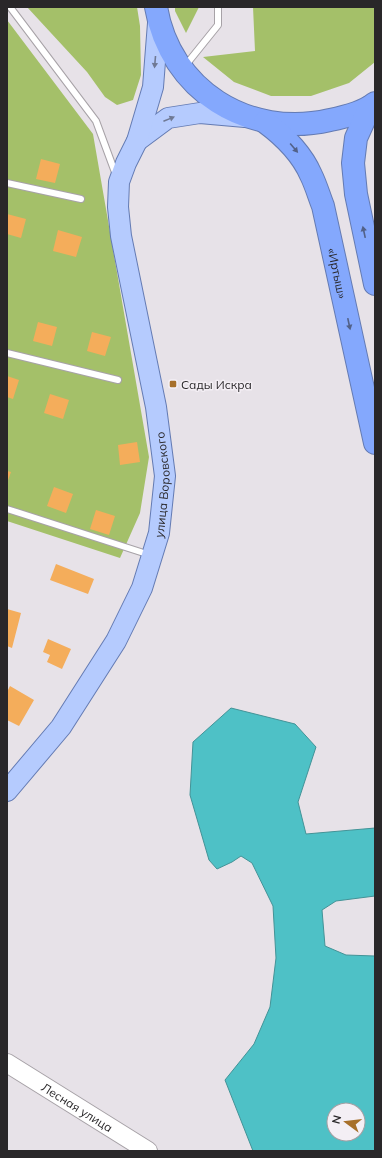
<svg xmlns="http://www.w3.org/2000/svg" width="382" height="1158" viewBox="0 0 382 1158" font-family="Mulish,sans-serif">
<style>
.green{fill:#a4c069}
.water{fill:#4ec1c6;stroke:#439397;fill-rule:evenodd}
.building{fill:#f4ad5b}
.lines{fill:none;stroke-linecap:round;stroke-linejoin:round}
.lane-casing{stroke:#a7a2a7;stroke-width:8}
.secondary-casing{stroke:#a7a2a7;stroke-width:20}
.primary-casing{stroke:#647bb3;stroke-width:22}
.highway-casing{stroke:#647bb3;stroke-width:24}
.lane{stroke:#fff;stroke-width:6}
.secondary{stroke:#fff;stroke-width:18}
.primary{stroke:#b5cbfe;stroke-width:20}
.highway{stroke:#84a8fd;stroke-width:22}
.oneway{fill:#6f7994}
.oneway2{fill:#526188}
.poi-dot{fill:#a7702b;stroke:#f4eff5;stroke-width:1.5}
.labels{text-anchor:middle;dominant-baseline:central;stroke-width:3;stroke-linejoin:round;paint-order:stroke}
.street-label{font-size:12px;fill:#292729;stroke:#f4eff5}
.poi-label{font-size:12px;fill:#292729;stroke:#f4eff5;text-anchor:start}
</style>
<rect width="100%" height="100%" fill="#e7e2e8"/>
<path class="green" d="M27,7h110l3,19 1,49 -8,25 -16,5 -12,-8 -18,-25z
M175,7h24l-13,26 -11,-22z
M253,7h122v55l-26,21 -38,13h-40l-37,-14 -31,-25 52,-6z
M7,20l86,114 56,323 -9,56 -20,45 -113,-37z"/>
<path class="water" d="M231,708l64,16 21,23 -18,55 8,32 69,-6v68l-39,5 -14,9 3,36 21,9 29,1v195h-122l-28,-71 29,-36 16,-37 6,-49 -3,-52 -21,-43 -11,-7 -9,6 -15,7 -8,-9 -19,-65 3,-53zM334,1110h24v24h-24z"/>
<path class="building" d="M41,159l19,5 -5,19 -19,-4z
M7,214l19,5 -5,19 -14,-4z
M58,230l24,7 -6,20 -23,-6z
M38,322l19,5 -5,19 -19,-5z
M92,332l19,5 -6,19 -18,-5z
M7,376l12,4 -6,19 -6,-2z
M50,394l19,6 -6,19 -19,-6z
M137,442l3,20 -20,3 -2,-20z
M7,471l4,1 -4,11z
M54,487l19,7 -7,19 -19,-7z
M96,510l19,6 -6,19 -19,-6z
M56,564l38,15 -6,15 -38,-14z
M7,609l14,4 -9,35 -5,-2z
M48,639l23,10 -9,20 -15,-7 3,-7 -7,-3z
M10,686l24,14 -15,26 -12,-6v-28z"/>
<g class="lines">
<defs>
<path id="lane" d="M10,7l86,114 20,54
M185,66l33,-41v-18
M7,183l74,16
M7,353l111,27
M7,509l143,46"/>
<g id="secondary">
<path id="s1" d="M7,1063l141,88"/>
</g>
<g id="primary">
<path d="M137,141l31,-23 32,-5 45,4"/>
<path id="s2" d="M7,791l54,-64 55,-86 26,-53 17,-55 6,-57 -9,-69 -35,-171 -3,-29 1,-25 7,-19 11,-22 16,-54 5,-64"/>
</g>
<g id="highway">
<path d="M156,7c14,83 92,132 174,113 15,-3 33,-7 45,-17"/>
<path d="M370,107l-14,31 -3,25 3,31 19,90"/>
<path id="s3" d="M265,122c19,14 36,30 46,53 5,10 8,21 12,31l52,237"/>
</g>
</defs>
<use href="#lane" class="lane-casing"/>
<use href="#secondary" class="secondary-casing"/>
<use href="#primary" class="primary-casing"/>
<use href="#highway" class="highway-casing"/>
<use href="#lane" class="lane"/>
<use href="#secondary" class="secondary"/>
<use href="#primary" class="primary"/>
<use href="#highway" class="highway"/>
</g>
<defs><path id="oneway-solid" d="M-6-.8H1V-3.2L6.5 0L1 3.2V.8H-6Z"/></defs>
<g class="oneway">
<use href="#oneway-solid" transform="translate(155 62) rotate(95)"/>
<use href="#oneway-solid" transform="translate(169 119) rotate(-22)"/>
</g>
<g class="oneway2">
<use href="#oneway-solid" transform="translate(294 148) rotate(50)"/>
<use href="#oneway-solid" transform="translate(364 232) rotate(-102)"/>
<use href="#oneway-solid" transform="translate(349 324) rotate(78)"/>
</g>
<rect class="poi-dot" x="169" y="380" width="8" height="8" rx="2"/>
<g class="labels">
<g class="street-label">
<text stroke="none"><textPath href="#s3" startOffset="173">«Иртыш»</textPath></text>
<text stroke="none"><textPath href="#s2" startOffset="351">улица Воровского</textPath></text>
<text stroke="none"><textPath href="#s1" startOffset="83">Лесная улица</textPath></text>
</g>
<g class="poi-label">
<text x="181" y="384">Сады Искра</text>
</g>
</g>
<rect width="382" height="1158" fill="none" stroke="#292729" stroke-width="16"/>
<g transform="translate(346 1122) rotate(285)"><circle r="19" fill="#f4eff5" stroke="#a39fa3"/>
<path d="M0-3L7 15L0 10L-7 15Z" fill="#a7702b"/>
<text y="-6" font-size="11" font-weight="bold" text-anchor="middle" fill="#292729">N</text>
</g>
</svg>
